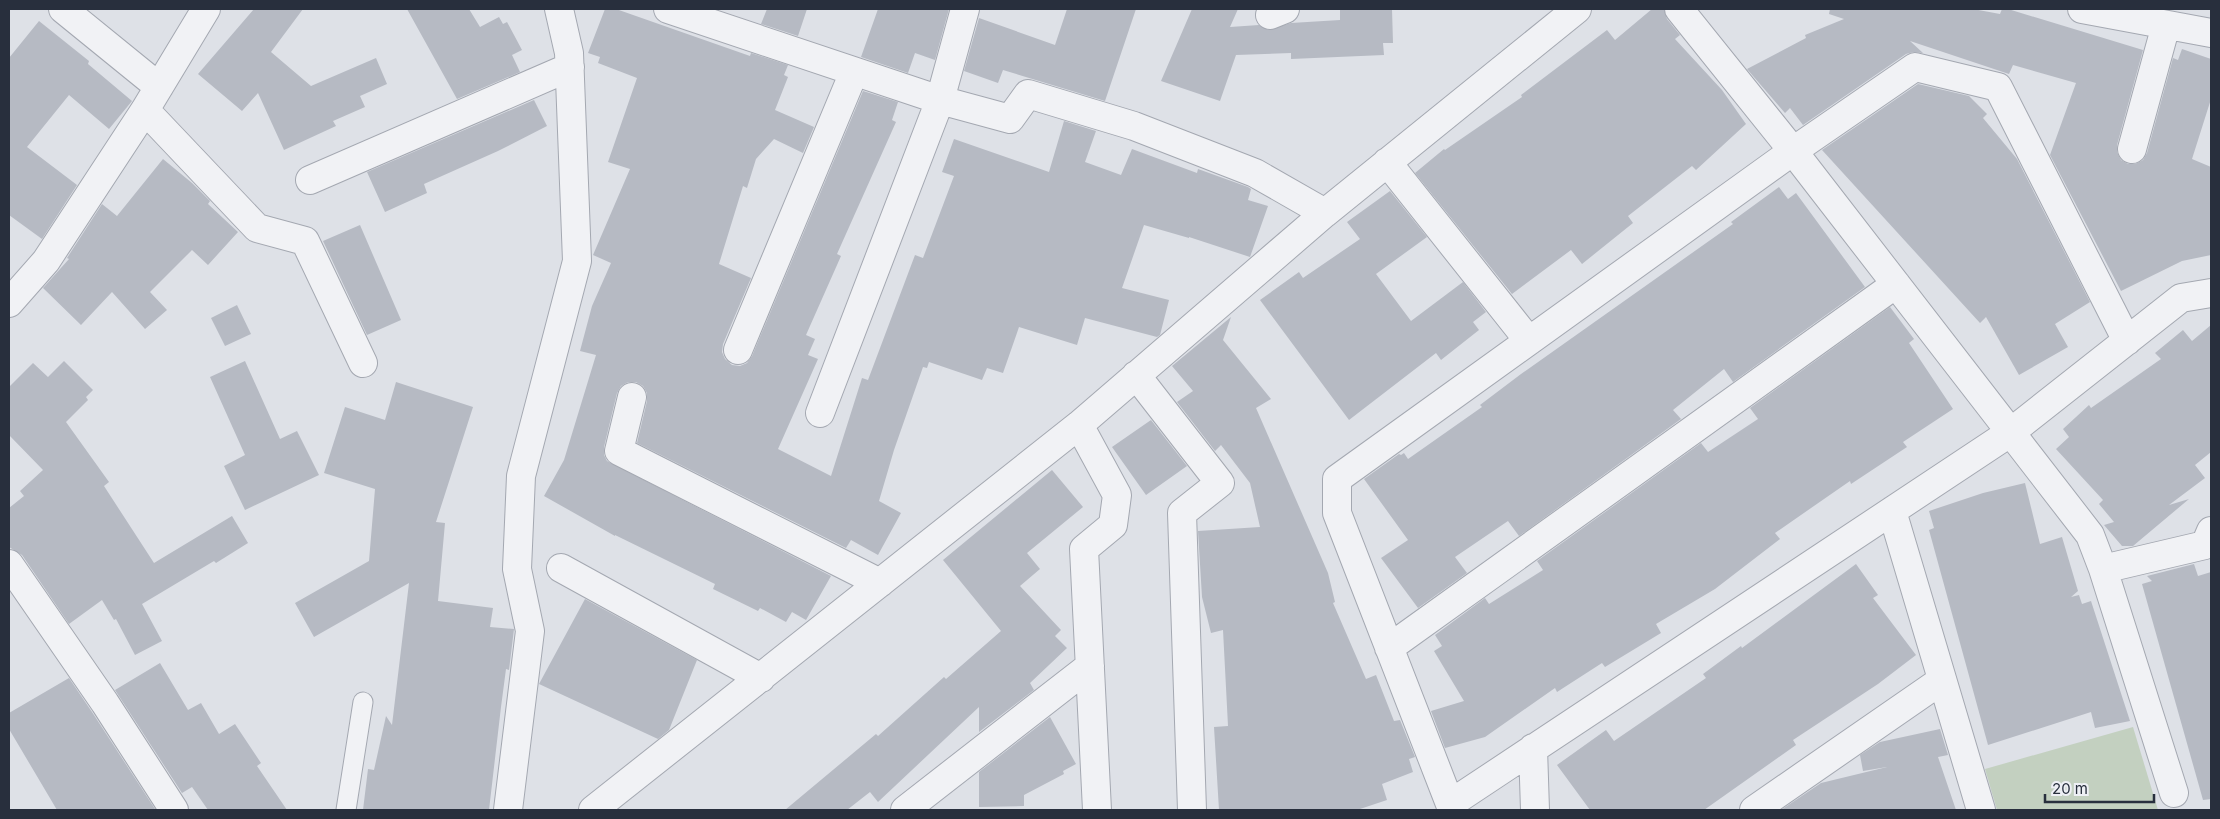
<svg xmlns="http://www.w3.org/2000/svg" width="2220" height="819" viewBox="0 0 2220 819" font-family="Inter,sans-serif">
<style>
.green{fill:#c3d0c0}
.building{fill:#b6bac3}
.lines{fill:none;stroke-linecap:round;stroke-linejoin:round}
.lane-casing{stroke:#a4a8b1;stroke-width:21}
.street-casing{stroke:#a4a8b1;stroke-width:30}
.lane{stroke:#f1f2f5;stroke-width:19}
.street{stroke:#f1f2f5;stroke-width:28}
</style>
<rect width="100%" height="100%" fill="#dee1e7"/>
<path class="green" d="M2133,727l25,83h-161l-12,-41z"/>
<path class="building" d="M254,9h49l-32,43 40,34 65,-28 11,26 -27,12 5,11 -32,14 3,5 -52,24 -26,-57 -16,18 -44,-37z
M407,9h62l11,18 19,-10 4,7 4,-2 15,28 -10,5 8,17 -63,27z
M605,9h11l134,47 1,-3 37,12 -4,10 4,2 -13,33 39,17 -11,26 -29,-14 -18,20 -9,29 -4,-2 -24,78 32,14 -28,66 -1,8 3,7 7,6 8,1 7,-3 5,-7 111,-265 35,11 -6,18 4,2 -59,132 4,2 -35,79 9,4 -7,16 10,4 -40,90 53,27 31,-98 6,2 47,-125 8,3 31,-82 -12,-4 12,-33 95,33 15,-51 32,10 -11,31 36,13 11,-26 65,24 1,-4 50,18 3,2 -3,11 20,6 -18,51 -61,-20v1l-45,-13 -22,63 47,12 -9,35 -3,2 -72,-19 -8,27 -58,-18 -16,46 -16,-5 -5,12 -53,-18 -2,6 -4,-1 -29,83 -15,51 22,12 -23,42 -27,-15 -5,8 -209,-105 10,-42v-8l-4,-7 -7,-4h-8l-7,4 -4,7 -13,54v8l3,6 224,115 -25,44 -14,-8 -6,10 -26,-14 -2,3 -45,-22 2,-5 -100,-49v1l-71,-40 20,-36 32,-105 -16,-4 12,-45 19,-43 -18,-8 37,-86 -22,-7 29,-84 -39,-15 2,-6 -12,-4z
M767,9h40l-9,27 -37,-12z
M878,9h71l-14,51 -20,-7 -7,20 -47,-16z
M1067,9h69l-31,92 -102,-31 -5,13 -34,-12 15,-53 76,27z
M1192,9h46l-8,18 29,-2 9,5 23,-7 49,-3v-11h52l1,34h-10l1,12 -93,4v-6l-55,2 -16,46 -59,-20z
M1652,9h12l3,10 13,16 -5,4 47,51 24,34 -50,46 -4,-4 -64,50 5,7 -51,41 -11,-14 -59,44 -97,-121 29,-24 1,1 77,-53 -1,-2 86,-65 8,10z
M1830,9h143l27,5 2,-5h6l135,41 -26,95v7l4,8 7,4h7l8,-4 4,-7 26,-95 5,2 4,-11 29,10v40l-19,60 19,8v88l-29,6 -61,30 -71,-136 26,-72 -63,-18 -4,9 -99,-33 13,12 -10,-1 -7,2 -103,71 -13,-17 -5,5 -38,-44 59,-31 -1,-3 39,-16 -15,-5z
M39,21l50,40 -1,3 44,37 -23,28 -40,-34 -42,52 50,38 -35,54 -33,-24v-157z
M1918,84l51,12 18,18 -4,4 34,41 73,143 -35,22 13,23 -49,28 -33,-58 -6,6 -158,-173z
M534,100l13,26 -49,25 -74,33 3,9 -42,19 -18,-40z
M163,159l29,24 18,18 -2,3 30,28 -30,33 -16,-15 -42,42 17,18 -22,19 -33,-37 -31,33 -38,-37 26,-29 -2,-1 35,-54 15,12z
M1779,187l9,12 8,-6 69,94 -132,95 -9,-13 -51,41 8,9 -162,117 -11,-15 -53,36 12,16 -49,35 -37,-50 27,-18 -44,-61 35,-25 2,1 3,-2 4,6 74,-52 -2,-2 41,-31 212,-150 -2,-2z
M1390,191l37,46 -51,37 35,47 52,-39 23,30 -13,10 6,8 -38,30 -5,-7 -87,67 -89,-120 39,-28 4,6 57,-39 -13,-17z
M360,225l41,95 -34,15 -44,-94z
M237,305l14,29 -26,12 -14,-28z
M1890,307l24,32 -5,4 44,66 -50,33 4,5 -56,37 -1,-3 -75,52 5,6 -65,50 -59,35 5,9 -56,34 -3,-4 -45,29 -2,-4 -70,49 -40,11 -14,-37 33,-10 -30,-50 8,-5 -7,-11 50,-37 4,6 54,-34 -6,-9 164,-118 7,9 50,-33 -8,-11z
M1231,317l-8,23 48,59 -15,9 72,165 7,29 -2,1 33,76 10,-4 18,46 6,-1 15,37 -6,2 4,13 -31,12 5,16 -30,10h-138l-5,-83 14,-1 -5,-96 -12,3 -9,-36 -4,-66 62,-4 -10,-44 -29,-38 -6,6 -38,-49 16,-11 -21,-25z
M2211,325v127l-16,13 10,13 -36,27 20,-6 -56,47h-11l-18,-21 10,-3 -15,-18 4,-4 -47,-51 13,-12 -6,-8 26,-24 2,3 70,-49 -6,-6 28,-23 9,11z
M64,361l29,29 -7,7 2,3 -22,22 43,60 -5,4 50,77 78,-47 16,27 -32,20 -2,-2 -72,43 20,37 -27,14 -19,-36 -2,1 -12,-20 -33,24 -47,-69 -13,-8v-39l15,-12 -4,-5 23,-21 -34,-35v-48l24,-24 15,14z
M245,361l35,78 17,-8 22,44 -74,35 -21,-44 21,-11 -35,-78z
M396,382l77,25 -37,115 9,1 -7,78 55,7 -3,19 24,2 -5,41 -3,-1 -5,38 -12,103h-126l5,-41 6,1 12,-54 6,9 17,-142 -95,54 -19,-34 74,-42 6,-72 -51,-16 21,-66 40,13z
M1151,420l36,46 -41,29 -34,-48z
M1052,470l31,37 -56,46 13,16 -20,17 41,44 -6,6 12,12 -37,35 4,7 -55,42v-25l-101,95 -8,-10 -23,18h-62l91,-76 2,2 66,-59 2,2 55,-48 -58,-71z
M2025,483l15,61 22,-7 16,54 -7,6 8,-2 3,9 9,-3 39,120 -35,7 -4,-16 -103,33 -59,-215 5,-2 -5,-17 54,-18z
M1856,564l22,31 -5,3 43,57 -38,29 -85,56 3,5 -92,65h-114l-33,-45 49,-35 8,11 92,-63 -3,-4 38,-28 1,2z
M2194,564l4,12 13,-4v227l-8,1 -61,-216 10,-3 -5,-5z
M585,599l112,61 -28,70 -11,9 -119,-55z
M160,663l28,47 13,-7 18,31 16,-10 26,39 -4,3 30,44h-79l-16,-23 -10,6 -67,-103z
M69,678l23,34 63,97 -98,1 -48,-81v-16z
M1050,717l26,47 -13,7 1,3 -40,21v11l-45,1v-35z
M1940,729l8,26 -10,2 18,53h-175l40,-27 66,-16 -24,4 -3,-16 20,-13z"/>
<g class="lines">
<defs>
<path id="lane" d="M346,810l17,-108"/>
<path id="street" d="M63,9l96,78
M668,9l272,91 70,19 18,-25 106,32 121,47 70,40
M1679,9l114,142 297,384 13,34 71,224
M2082,9l129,24
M1270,15l15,-6
M145,110l112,118 48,13 58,122
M2132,149l34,-124
M1387,162l142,179
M310,180l260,-113
M9,303l37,-42 99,-151 61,-101
M2127,341l-129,-254 -83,-20 -122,84 -456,328v34l113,291 561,-372 170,-134 30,-5
M738,350l116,-278
M1136,375l84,108 -38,30 10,297
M632,397l-13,54 261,132
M820,413l120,-313 25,-91
M1079,425l38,70 -4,30 -29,24 13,261
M1892,511l89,299
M9,564l96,139 69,107
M561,568l200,110
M2103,569l102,-24 6,-14
M1389,648l507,-364
M1533,748l2,62
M508,810l22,-179 -13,-62 4,-93 56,-215 -8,-208 -10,-44
M593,810l486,-385 246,-212 252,-204
M905,810l185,-144
M1754,810l188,-130"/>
</defs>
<use href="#lane" class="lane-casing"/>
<use href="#street" class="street-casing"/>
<use href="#lane" class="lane"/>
<use href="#street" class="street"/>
</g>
<rect width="2220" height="819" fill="none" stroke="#282f3d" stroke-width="20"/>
<path d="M2045 794v8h109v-8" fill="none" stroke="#282f3d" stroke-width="2.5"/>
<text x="2052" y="794" font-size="15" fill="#282f3d" stroke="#eef0f5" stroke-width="4" paint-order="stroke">20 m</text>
</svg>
